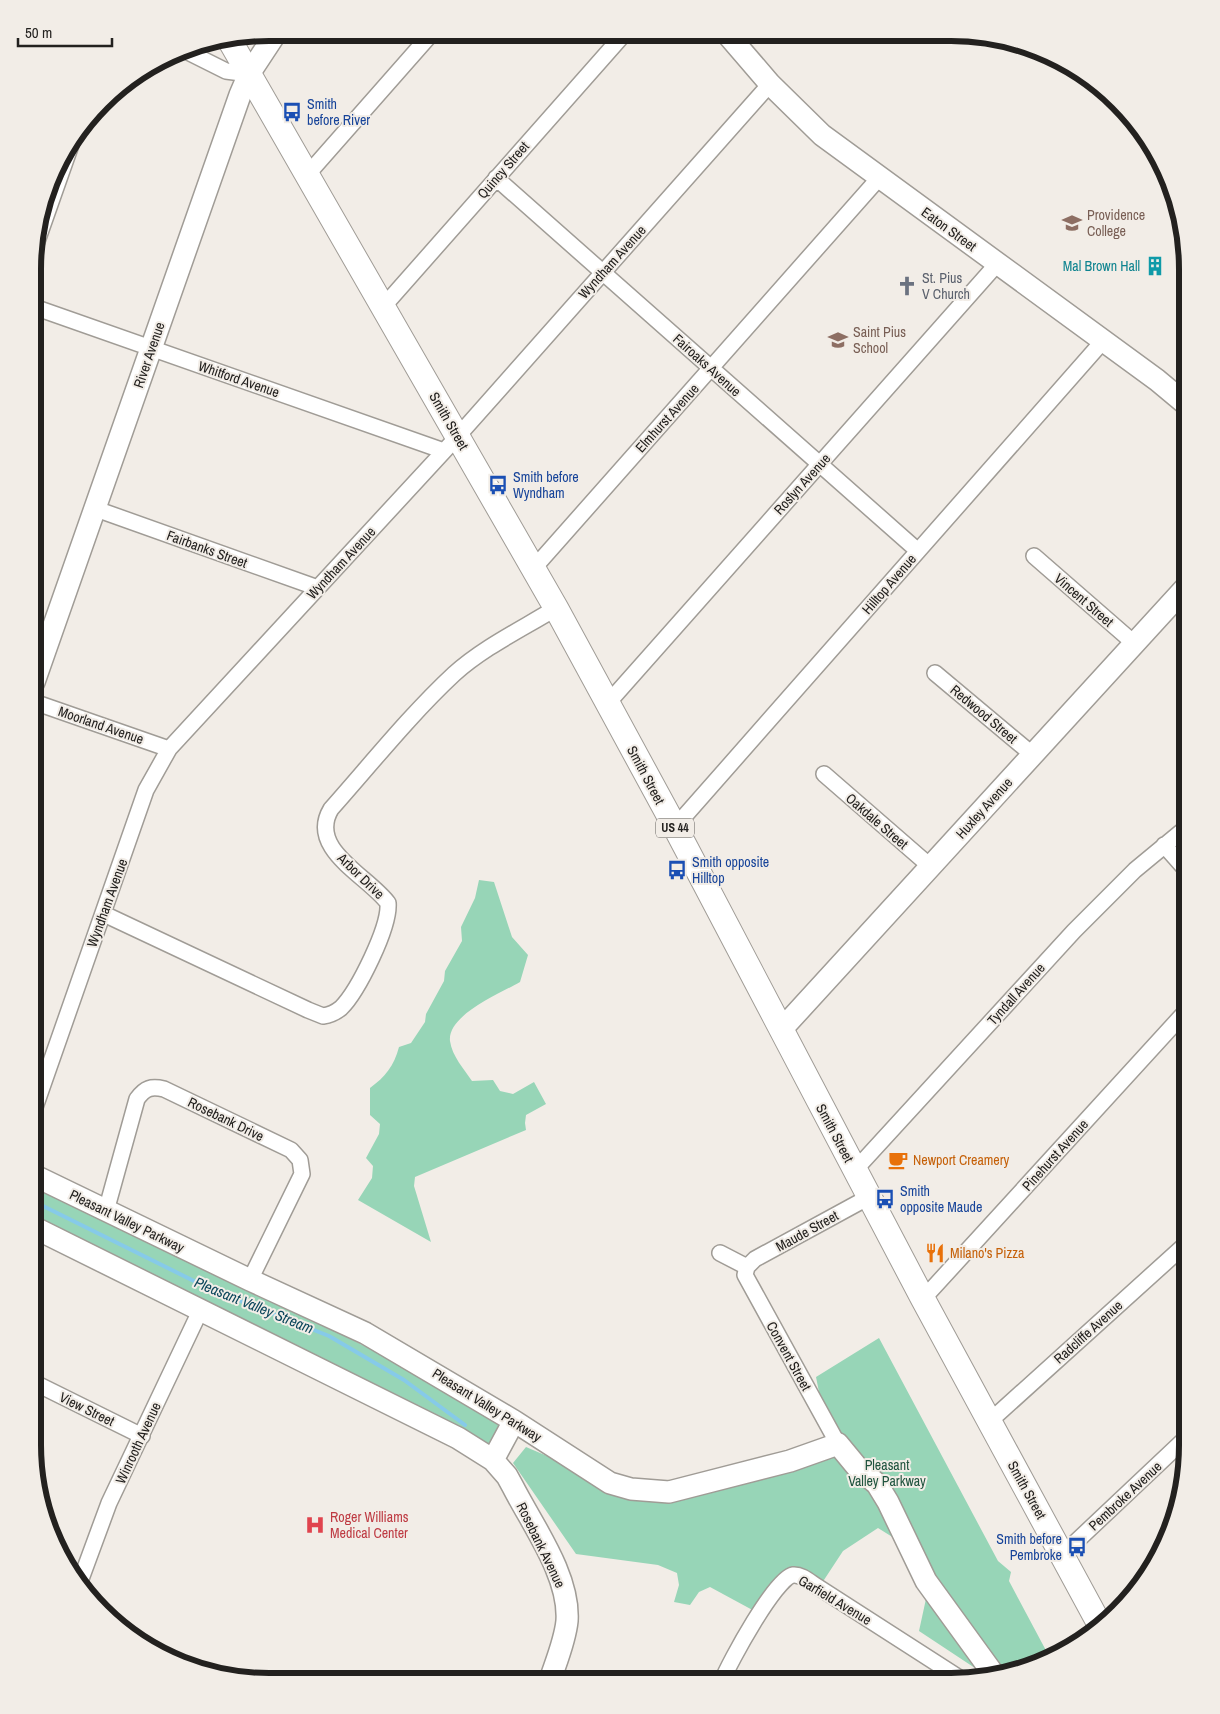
<svg xmlns="http://www.w3.org/2000/svg" width="1220" height="1714" viewBox="0 0 1220 1714" font-family="'Archivo Narrow',sans-serif">
<style>
.green{fill:#97d5b7}
.lines{fill:none;stroke-linecap:round;stroke-linejoin:round}
.stream{stroke:#86cae9;stroke-width:4}
.street-casing{stroke:#a09c96;stroke-width:18}
.secondary-casing{stroke:#a09c96;stroke-width:24}
.primary-casing{stroke:#a09c96;stroke-width:26}
.street{stroke:#fff;stroke-width:15}
.secondary{stroke:#fff;stroke-width:21}
.primary{stroke:#fff;stroke-width:24}
.labels{text-anchor:middle;dominant-baseline:central;stroke-width:4;stroke-linejoin:round;paint-order:stroke}
.shield{fill:#f2ede7;stroke:#615e5b;stroke-width:1}
.shield-label{font-size:12px;font-weight:bold;fill:#23211f}
.transit-label{font-size:14px;fill:#164399;stroke:#f2ede7;text-anchor:start}
.street-label{font-size:14px;fill:#23211f;stroke:#f2ede7}
.education-label{font-size:14px;fill:#785e54;stroke:#f2ede7;text-anchor:start}
.culture-label{font-size:14px;fill:#0d838f;stroke:#f2ede7;text-anchor:end}
.worship-label{font-size:14px;fill:#5b616d;stroke:#f2ede7;text-anchor:start}
.food-label{font-size:14px;fill:#c56008;stroke:#f2ede7;text-anchor:start}
.park-label{font-size:14px;fill:#1f533e;stroke:#f2ede7}
.health-label{font-size:14px;fill:#be3a42;stroke:#f2ede7;text-anchor:start}
.water-label{font-size:15px;font-style:italic;fill:#0b465b;stroke:#f2ede7}
.rim{fill:none;stroke:#23211f;stroke-width:6}
</style>
<rect width="100%" height="100%" fill="#f2ede7"/>
<path class="green" d="M479,880l15,2 18,55 16,18 -8,27c-19,11 -73,33 -70,59 2,15 14,28 22,40l21,-1 7,11 13,3 21,-12 12,22 -20,11 -1,8 1,7 -111,47 -1,9 17,56 -73,-42 14,-22 1,-12 -7,-8 13,-24 1,-10 -10,-9v-27c15,-11 24,-22 29,-41l12,-4 14,-21 1,-8 18,-33 1,-10 17,-30 -1,-14 14,-29z
M33,1180l481,241 -30,33 -451,-224z
M879,1338l119,223 13,11 -2,9 41,77 -66,16 -65,-43 10,-46 -19,-37 -32,-20 -35,23 -23,35 -21,-11 -41,38 -48,-26 -11,5 -9,13 -16,-3 5,-17 -2,-12 -19,-8 -82,-11 -63,-91 13,-16 61,26 15,17 53,12 7,-9 168,-46 -14,-70z"/>
<g class="lines">
<path class="stream" d="M33,1201l177,88 119,47 75,44 61,45"/>
<defs>
<path id="street" d="M184,50l42,21 23,3
M307,175l125,-142
M496,178l422,373
M35,247l37,-105
M34,307l410,144
M383,307l241,-273
M96,509l222,79
M1034,556l101,88
M534,568l345,-390
M935,673l98,82
M34,702l135,47
M608,703l389,-439
M824,774l107,93
M675,827l428,-486
M1164,845l23,26
M104,914l204,96 15,6c7,-1 12,-3 18,-8 17,-17 49,-81 47,-105 -20,-27 -81,-54 -57,-94 40,-45 79,-94 123,-135 30,-27 68,-45 102,-66
M33,1113l113,-323 23,-41 289,-313 312,-352
M855,1170l219,-239 61,-61 52,-43
M106,1211l31,-112c8,-11 14,-13 27,-10l127,61 9,10 2,14 -52,106
M720,1253l27,14
M923,1299l264,-289
M33,1382l109,54
M990,1421l197,-178
M838,1444l-93,-169 2,-8 8,-8 114,-62
M1063,1554l124,-117
M81,1579l28,-76 92,-194
M722,1681c7,-18 54,-104 71,-106 9,-1 18,8 25,12l143,92"/>
<path id="secondary" d="M727,34l43,50 52,51 335,245 30,25
M34,682l206,-587 9,-21 27,-41
M781,1030l406,-444
M33,1175l217,105 115,53 149,88 96,62 21,6 38,3 121,-31 48,-17 19,23 20,17 11,18 38,79 66,91
M33,1227l425,211 35,22
M514,1421l-21,39 14,16 6,11c20,39 57,89 54,134 -2,20 -11,41 -17,59"/>
<path id="primary" d="M229,39l327,569 119,219 248,472 178,328"/>
</defs>
<use href="#street" class="street-casing"/>
<use href="#secondary" class="secondary-casing"/>
<use href="#primary" class="primary-casing"/>
<use href="#street" class="street"/>
<use href="#secondary" class="secondary"/>
<use href="#primary" class="primary"/>
</g>
<defs>
<symbol id="bus-bare" viewBox="-9 -9 18 18"><path d="M-5-6H5V4H4V6H2V4H-2V6H-4V4H-5ZM-3.5-4V0h7V-4ZM-3.5 1.2v1.5H-2V1.2ZM2 1.2v1.5H3.5V1.2Z" fill="#1a4fb4" stroke="#f2ede7" stroke-width="2.5" paint-order="stroke"/></symbol>
<symbol id="university-bare" viewBox="-9 -9 18 18"><path d="M0-5L7-2L0 1L-7-2ZM-4 1L0 2.5L4 1V4Q0 6-4 4Z" fill="#8d6e63" stroke="#f2ede7" stroke-width="2.5" paint-order="stroke"/></symbol>
<symbol id="building-bare" viewBox="-9 -9 18 18"><path d="M-4-6H4V6H1V3H-1V6H-4ZM-2.5-4.3h1.7v1.8h-1.7ZM.8-4.3h1.7v1.8H.8ZM-2.5-1h1.7V.8h-1.7ZM.8-1h1.7V.8H.8Z" fill="#0f9aa8" stroke="#f2ede7" stroke-width="2.5" paint-order="stroke"/></symbol>
<symbol id="church-bare" viewBox="-9 -9 18 18"><path d="M-1.2-6h2.4v3.5h3.3v2.4h-3.3V6h-2.4V-.1h-3.3v-2.4h3.3Z" fill="#6b7280" stroke="#f2ede7" stroke-width="2.5" paint-order="stroke"/></symbol>
<symbol id="school-bare" viewBox="-9 -9 18 18"><path d="M0-5L7-2L0 1L-7-2ZM-4 1L0 2.5L4 1V4Q0 6-4 4Z" fill="#8d6e63" stroke="#f2ede7" stroke-width="2.5" paint-order="stroke"/></symbol>
<symbol id="cafe-bare" viewBox="-9 -9 18 18"><path d="M-5.5-4.5H6V0H3Q3 3.5 0 3.5H-2.5Q-5.5 3.5-5.5 0ZM3-3.2v2h1.7v-2ZM-6 4.5H4V6H-6Z" fill="#e8710a" stroke="#f2ede7" stroke-width="2.5" paint-order="stroke"/></symbol>
<symbol id="restaurant-bare" viewBox="-9 -9 18 18"><path d="M-5-6h1v4h1v-4h1v4h1v-4h1v5L-1.5 .5V6h-2V.5L-5-1ZM5-6V6H3V1.5H1.5Q1.5-4 5-6Z" fill="#e8710a" stroke="#f2ede7" stroke-width="2.5" paint-order="stroke"/></symbol>
<symbol id="hospital-bare" viewBox="-9 -9 18 18"><path d="M-5-5h3v3.5h4V-5h3V5h-3V1.5h-4V5h-3Z" fill="#e0444e" stroke="#f2ede7" stroke-width="2.5" paint-order="stroke"/></symbol>
</defs>
<g fill-rule="evenodd">
<use href="#bus-bare" x="278" y="98" width="28" height="28"/>
<use href="#university-bare" x="1058" y="209" width="28" height="28"/>
<use href="#building-bare" x="1141" y="252" width="28" height="28"/>
<use href="#church-bare" x="893" y="272" width="28" height="28"/>
<use href="#school-bare" x="824" y="326" width="28" height="28"/>
<use href="#bus-bare" x="484" y="471" width="28" height="28"/>
<use href="#bus-bare" x="663" y="856" width="28" height="28"/>
<use href="#cafe-bare" x="884" y="1146" width="28" height="28"/>
<use href="#bus-bare" x="871" y="1185" width="28" height="28"/>
<use href="#restaurant-bare" x="921" y="1239" width="28" height="28"/>
<use href="#hospital-bare" x="301" y="1511" width="28" height="28"/>
<use href="#bus-bare" x="1063" y="1533" width="28" height="28"/>
</g>
<g class="labels">
<rect class="shield" x="656" y="818.5" width="38" height="19" rx="4"/>
<g class="shield-label">
<text x="675" y="828">US 44</text>
</g>
<g class="transit-label">
<text x="307" y="104">Smith<tspan x="307" dy="16">before River</tspan></text>
<text x="513" y="477">Smith before<tspan x="513" dy="16">Wyndham</tspan></text>
<text x="692" y="862">Smith opposite<tspan x="692" dy="16">Hilltop</tspan></text>
<text x="900" y="1191">Smith<tspan x="900" dy="16">opposite Maude</tspan></text>
<text x="1062" y="1539" text-anchor="end">Smith before<tspan x="1062" dy="16">Pembroke</tspan></text>
</g>
<g class="street-label">
<text transform="translate(503 170) rotate(-49)">Quincy Street</text>
<text transform="translate(949 229) rotate(36)">Eaton Street</text>
<text transform="translate(612 262) rotate(-48)">Wyndham Avenue</text>
<text transform="translate(149 355) rotate(-71)">River Avenue</text>
<text transform="translate(707 365) rotate(42)">Fairoaks Avenue</text>
<text transform="translate(239 379) rotate(19)">Whitford Avenue</text>
<text transform="translate(667 418) rotate(-48)">Elmhurst Avenue</text>
<text transform="translate(449 421) rotate(60)">Smith Street</text>
<text transform="translate(802 484) rotate(-48)">Roslyn Avenue</text>
<text transform="translate(207 549) rotate(20)">Fairbanks Street</text>
<text transform="translate(341 563) rotate(-47)">Wyndham Avenue</text>
<text transform="translate(889 584) rotate(-49)">Hilltop Avenue</text>
<text transform="translate(1084 600) rotate(41)">Vincent Street</text>
<text transform="translate(984 714) rotate(40)">Redwood Street</text>
<text transform="translate(101 725) rotate(19)">Moorland Avenue</text>
<text transform="translate(646 775) rotate(62)">Smith Street</text>
<text transform="translate(984 808) rotate(-48)">Huxley Avenue</text>
<text transform="translate(877 821) rotate(41)">Oakdale Street</text>
<text transform="translate(361 876) rotate(44)">Arbor Drive</text>
<text transform="translate(107 903) rotate(-70)">Wyndham Avenue</text>
<text transform="translate(1016 994) rotate(-48)">Tyndall Avenue</text>
<text transform="translate(226 1119) rotate(26)">Rosebank Drive</text>
<text transform="translate(835 1133) rotate(62)">Smith Street</text>
<text transform="translate(1055 1155) rotate(-48)">Pinehurst Avenue</text>
<text transform="translate(127 1221) rotate(26)">Pleasant Valley Parkway</text>
<text transform="translate(807 1231) rotate(-29)">Maude Street</text>
<text transform="translate(1088 1332) rotate(-42)">Radcliffe Avenue</text>
<text transform="translate(789 1356) rotate(61)">Convent Street</text>
<text transform="translate(487 1405) rotate(32)">Pleasant Valley Parkway</text>
<text transform="translate(87 1409) rotate(26)">View Street</text>
<text transform="translate(138 1443) rotate(-65)">Winrooth Avenue</text>
<text transform="translate(1027 1490) rotate(61)">Smith Street</text>
<text transform="translate(1125 1496) rotate(-43)">Pembroke Avenue</text>
<text transform="translate(541 1545) rotate(64)">Rosebank Avenue</text>
<text transform="translate(835 1600) rotate(31)">Garfield Avenue</text>
</g>
<g class="education-label">
<text x="1087" y="215">Providence<tspan x="1087" dy="16">College</tspan></text>
<text x="853" y="332">Saint Pius<tspan x="853" dy="16">School</tspan></text>
</g>
<g class="culture-label">
<text x="1140" y="266">Mal Brown Hall</text>
</g>
<g class="worship-label">
<text x="922" y="278">St. Pius<tspan x="922" dy="16">V Church</tspan></text>
</g>
<g class="food-label">
<text x="913" y="1160">Newport Creamery</text>
<text x="950" y="1253">Milano's Pizza</text>
</g>
<g class="park-label">
<text x="887" y="1465">Pleasant<tspan x="887" dy="16">Valley Parkway</tspan></text>
</g>
<g class="health-label">
<text x="330" y="1517">Roger Williams<tspan x="330" dy="16">Medical Center</tspan></text>
</g>
<g class="water-label">
<text transform="translate(254 1305) rotate(22)">Pleasant Valley Stream</text>
</g>
</g>
<path d="M0 0H1220V1714H0ZM269 41H951A228 228 0 0 1 1179 269V1445A228 228 0 0 1 951 1673H269A228 228 0 0 1 41 1445V269A228 228 0 0 1 269 41Z" fill="#f2ede7" fill-rule="evenodd"/>
<path class="rim" d="M269 41H951A228 228 0 0 1 1179 269V1445A228 228 0 0 1 951 1673H269A228 228 0 0 1 41 1445V269A228 228 0 0 1 269 41Z"/>
<path d="M18 38v8h94v-8" fill="none" stroke="#23211f" stroke-width="2.5"/>
<text x="25" y="38" font-size="15" fill="#23211f" stroke="#f2ede7" stroke-width="4" paint-order="stroke">50 m</text>
</svg>
